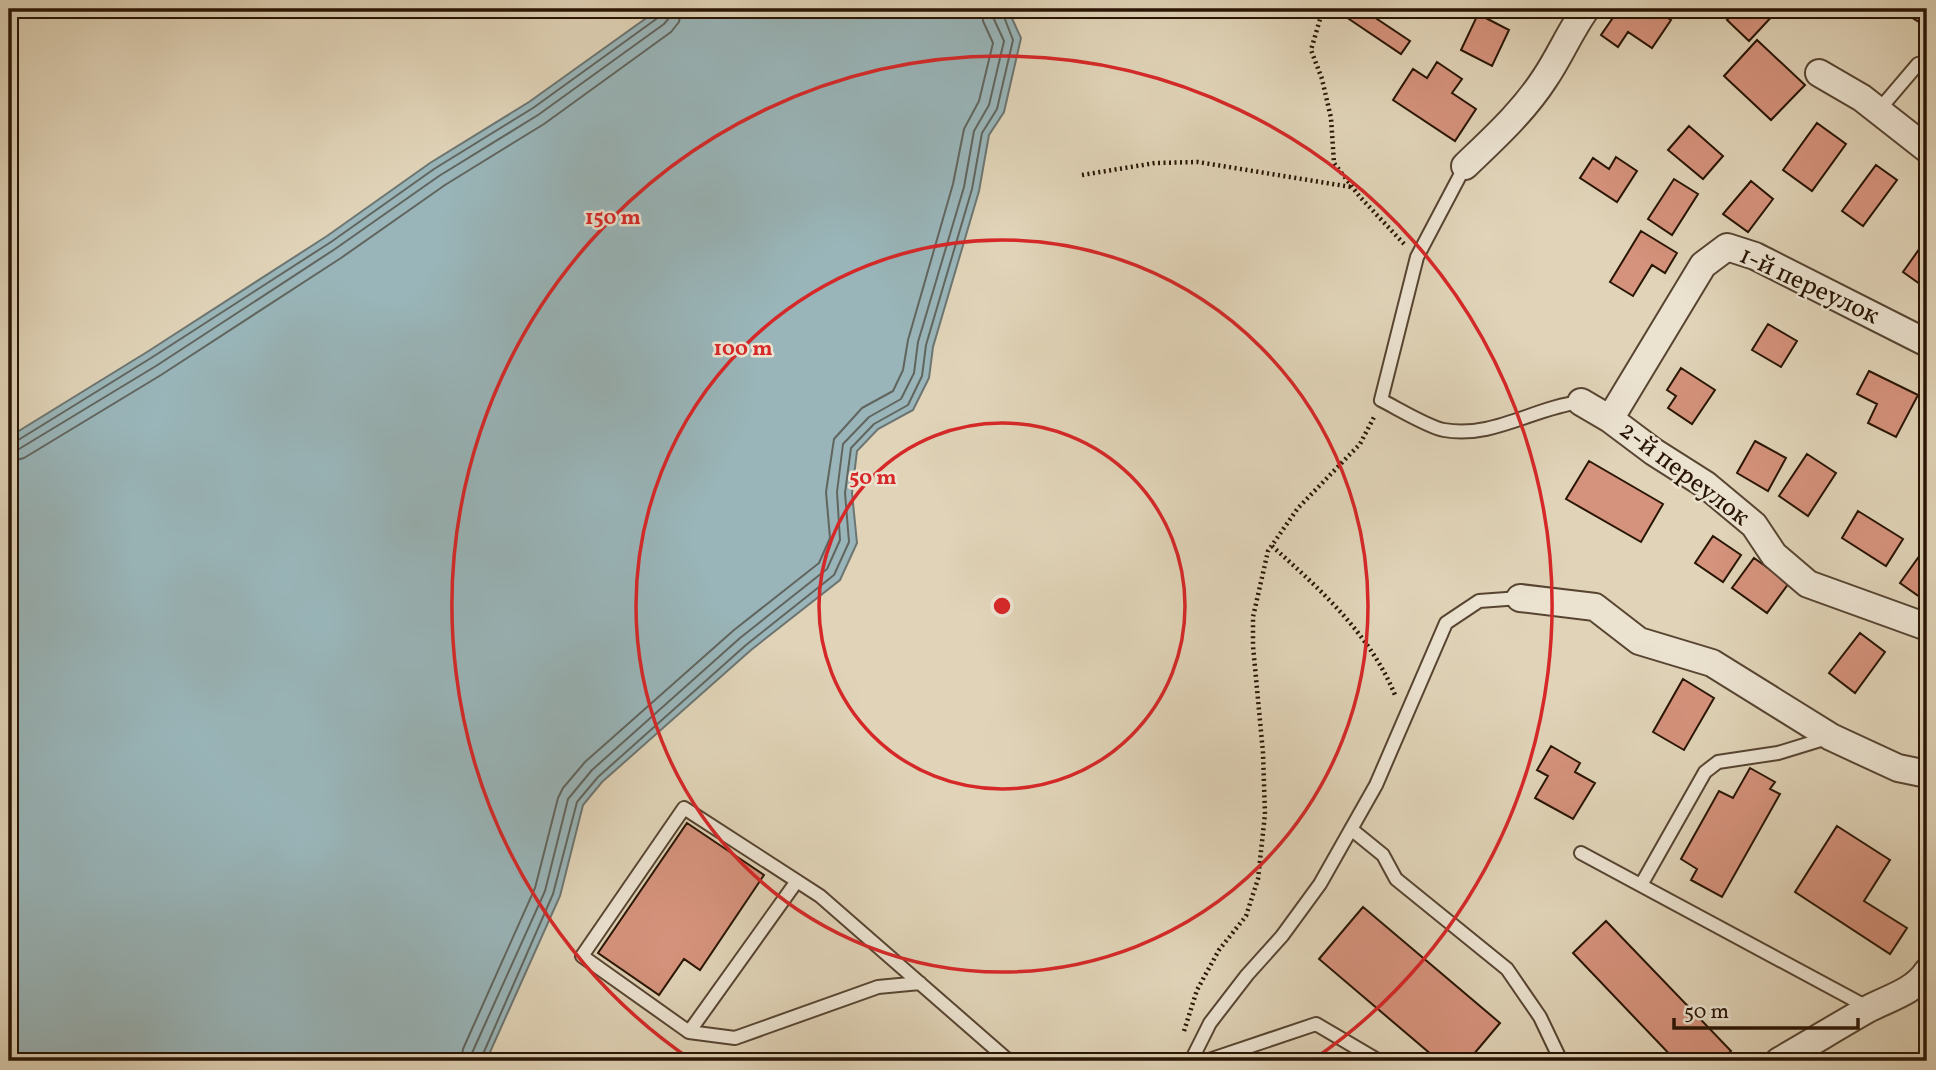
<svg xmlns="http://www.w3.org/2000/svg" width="1936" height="1070" viewBox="0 0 1936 1070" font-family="Vollkorn,serif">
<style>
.water{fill:#99b5b9;stroke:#6c7571;stroke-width:2}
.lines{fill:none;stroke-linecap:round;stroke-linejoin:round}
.shore{stroke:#61655e;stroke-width:2}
.building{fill:#d5927c;stroke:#291504;stroke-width:2}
.service-casing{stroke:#574431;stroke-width:16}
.minor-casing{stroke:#574431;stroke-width:30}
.path{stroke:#291504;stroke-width:4.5;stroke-dasharray:2 3.5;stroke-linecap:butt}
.service{stroke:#ebe2d0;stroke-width:12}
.minor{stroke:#ebe2d0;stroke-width:26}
.ring{fill:none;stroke:#d62828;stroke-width:3.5}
.labels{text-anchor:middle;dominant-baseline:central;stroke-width:5;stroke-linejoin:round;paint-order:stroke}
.street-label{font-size:26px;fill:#291504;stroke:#ebe2d0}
.centre{fill:#d62828;stroke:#ebe2d0;stroke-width:3.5}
.ring-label{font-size:21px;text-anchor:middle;font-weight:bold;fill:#d62828;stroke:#ebe2d0;stroke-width:5;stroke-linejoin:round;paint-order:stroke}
</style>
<rect width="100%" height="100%" fill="#e0d3b7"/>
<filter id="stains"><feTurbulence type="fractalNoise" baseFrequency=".00286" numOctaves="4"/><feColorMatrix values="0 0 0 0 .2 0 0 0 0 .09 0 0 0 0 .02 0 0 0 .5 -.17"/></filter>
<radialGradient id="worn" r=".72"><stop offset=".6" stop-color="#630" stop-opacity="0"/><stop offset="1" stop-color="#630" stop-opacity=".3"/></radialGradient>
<path class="water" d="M659,9h345l5,3 12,26 -17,74 -15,23 -10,56 -46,156 -4,31 -16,32 -35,19 -21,22 -5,42 5,50 -17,37 -89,70 -149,132 -19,23 -23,91 -74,165h-477v-624l138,-85 180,-116 103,-73 99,-61z"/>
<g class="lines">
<path class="shore" d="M9,442h6l136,-84 180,-116 103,-73 99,-61 126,-91 3,-8
M9,451l10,-2 137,-83 179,-117 104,-73 99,-61 126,-91 5,-6 2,-9
M9,462l15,-4 137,-83 180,-117 104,-73 99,-61 127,-92 8,-10 2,-13
M461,1061l2,-12 72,-161 23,-90 5,-10 22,-26 149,-132 85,-67 11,-25 -4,-46 8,-53 28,-31 31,-17 10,-21 5,-30 45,-156 11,-55 15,-28 14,-58 -10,-22 -1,-12
M471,1061l1,-8 73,-162 23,-92 24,-29 148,-132 87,-69 13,-29 -3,-48 6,-48 26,-27 32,-18 13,-26 4,-31 46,-155 10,-56 15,-26 15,-64 -11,-24 -1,-8
M480,1061l73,-167 24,-92 21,-25 148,-132 88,-70 15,-33 -4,-49 6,-45 23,-24 34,-19 14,-29 4,-31 46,-156 10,-56 15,-24 16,-69 -12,-31"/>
</g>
<path class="building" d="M1356,9h6l48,32 -9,13 -52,-35z
M1619,9h35l17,11 -19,28 -24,-16 -10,15 -17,-12z
M1738,9h35l3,3 -27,29 -22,-21z
M1898,9h29v18z
M1478,14l31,16 -17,36 -31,-16z
M1757,40l48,45 -34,35 -47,-44z
M1437,62l25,17 -10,14 24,16 -21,32 -62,-41 20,-31 14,9z
M1817,123l29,21 -34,47 -29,-21z
M1689,126l34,30 -20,23 -35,-29z
M1616,157l21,14 -20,31 -37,-24 13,-20 16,11z
M1876,165l21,15 -34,46 -21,-15z
M1674,179l24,15 -26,41 -24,-16z
M1751,181l22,18 -25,33 -25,-18z
M1641,231l36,22 -12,20 -13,-8 -19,31 -23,-14z
M1927,238v51l-24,-17z
M1768,324l29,17 -16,26 -29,-17z
M1681,368l34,22 -23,34 -24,-16 8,-12 -9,-6z
M1869,371l49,24 -22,42 -28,-14 9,-19 -20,-10z
M1755,441l31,17 -18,33 -31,-18z
M1807,454l29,19 -28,43 -29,-20z
M1589,461l74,43 -22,38 -75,-43z
M1858,511l45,28 -17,27 -44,-28z
M1713,536l28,19 -18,27 -28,-19z
M1925,548l2,1v53l-27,-19z
M1754,558l35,25 -22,30 -35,-25z
M1860,633l25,19 -30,41 -26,-20z
M1683,679l31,19 -30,52 -31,-18z
M1551,746l29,17 -5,9 20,11 -22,36 -38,-21 13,-22 -11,-6z
M1750,768l25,14 -5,7 10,5 -58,103 -31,-17 6,-11 -16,-10 38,-68 14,7z
M687,823l77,52 -64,95 -16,-11 -25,36 -61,-42z
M1837,826l53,34 -26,41 43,27 -17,26 -95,-62z
M1363,907l137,116 -32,38h-29l-120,-102z
M1606,921l125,130 -10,10h-45l-103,-108z
M1927,1041v20h-13z"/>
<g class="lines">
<defs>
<path id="service" d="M1878,111l40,-47 9,-3
M1465,166l-48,91 -36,143c16,8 47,27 63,30 48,9 91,-23 137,-28
M1351,829l32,26 13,24 111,90 33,48 21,44
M1581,853l288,155
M797,881l-108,151 -107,-76 102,-148 136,88 189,165
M1641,885l64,-113 13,-10 60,-9 49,-15
M689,1032l46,6 143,-51 42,-4
M1191,1061l19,-38 37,-48 35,-39 38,-52 56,-99 70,-162 33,-22 41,-3
M1206,1061l110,-37 63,37"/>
<path id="minor" d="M1819,73l43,25 65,51
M1465,166c29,-28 58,-54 80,-88 15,-22 25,-47 41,-69
M1581,402l29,17 44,33 52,33 48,40 20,30 34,29 119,43
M1610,419l93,-154 24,-18 28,9 172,87
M1520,598l75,9 44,34 73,22 119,74 67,31 29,6
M1779,1061c30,-17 59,-35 89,-52 19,-10 47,-18 59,-37"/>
</defs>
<use href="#service" class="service-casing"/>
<use href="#minor" class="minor-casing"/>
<path class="path" d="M1323,9l-12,41 11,29 9,39 3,45 26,34 46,49
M1082,175l73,-12 43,-1 153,25
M1272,546c48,43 98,88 123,149
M1184,1031l13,-41 22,-40 27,-34 12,-37 7,-65 -2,-61 -10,-107v-29l15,-66 30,-43 62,-64 14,-27"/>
<use href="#service" class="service"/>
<use href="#minor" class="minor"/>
</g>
<g class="ring">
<circle cx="1002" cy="606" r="183"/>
<circle cx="1002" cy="606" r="366"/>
<path d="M690 1059A550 550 0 1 1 1314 1059"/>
</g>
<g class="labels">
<g class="street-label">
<text transform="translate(1809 286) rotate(25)">1-й переулок</text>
<text transform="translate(1684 474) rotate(37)">2-й переулок</text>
</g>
</g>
<circle cx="1002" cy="606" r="10" class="centre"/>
<g class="ring-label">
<text x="613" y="224">150 m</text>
<text x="743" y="355">100 m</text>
<text x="873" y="484">50 m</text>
</g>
<rect width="1936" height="1070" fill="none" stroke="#e0d3b7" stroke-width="35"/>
<rect x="10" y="10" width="1915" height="1049" fill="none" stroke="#291504" stroke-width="3.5"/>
<rect x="18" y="18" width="1901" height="1035" fill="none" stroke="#291504" stroke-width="2"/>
<path d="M1674 1018v10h184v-10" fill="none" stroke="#291504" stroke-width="3.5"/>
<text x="1684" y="1018" font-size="21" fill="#291504" stroke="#ebe2d0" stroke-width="5" paint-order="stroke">50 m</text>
<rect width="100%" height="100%" filter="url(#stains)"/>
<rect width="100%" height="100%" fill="url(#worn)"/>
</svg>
